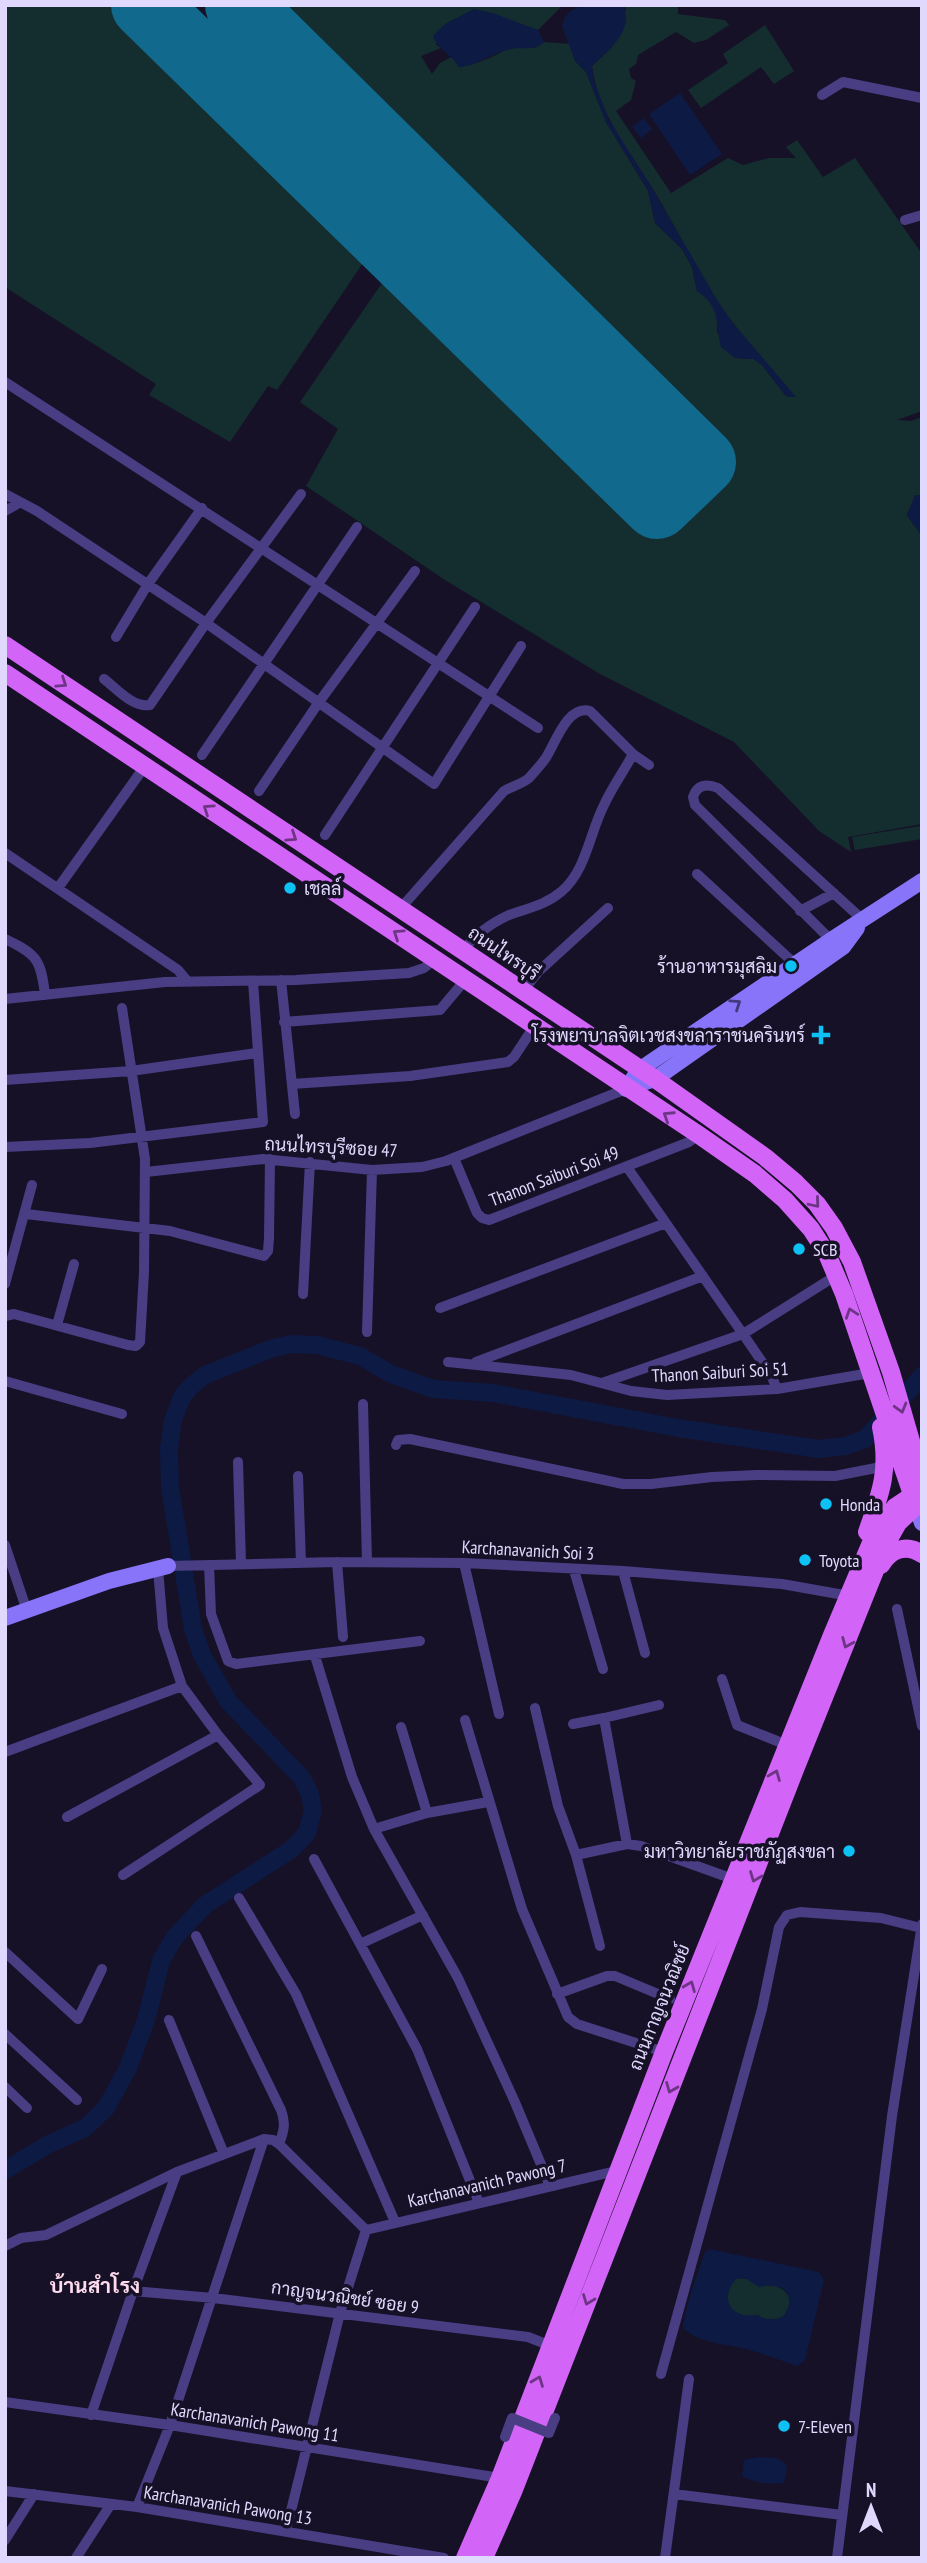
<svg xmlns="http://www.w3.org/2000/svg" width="927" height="2563" viewBox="0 0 927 2563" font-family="'PT Sans Narrow',Sarabun,sans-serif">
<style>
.green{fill:#142e30}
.water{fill:#0d1a44;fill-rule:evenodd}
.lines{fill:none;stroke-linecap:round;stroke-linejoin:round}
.river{stroke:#0d1a44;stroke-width:18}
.runway{stroke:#12698e;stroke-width:68}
.street{stroke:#493e83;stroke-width:10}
.secondary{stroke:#8774f9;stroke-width:16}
.primary{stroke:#d364f8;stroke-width:18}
.street-bridge{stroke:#493e83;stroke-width:10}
.oneway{stroke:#6c3685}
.oneway2{stroke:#44397b}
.poi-dot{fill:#0dc1f4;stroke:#171127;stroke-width:2.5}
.labels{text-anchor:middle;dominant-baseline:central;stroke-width:7;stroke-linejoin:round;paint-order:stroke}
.poi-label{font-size:18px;fill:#e1d8fd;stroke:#171127;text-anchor:start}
.street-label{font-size:18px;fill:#e1d8fd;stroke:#171127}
.quarter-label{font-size:21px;font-weight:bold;fill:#fddaec;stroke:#171127}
</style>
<rect width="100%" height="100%" fill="#171127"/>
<path class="green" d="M5,5h126l239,236 1,10 -94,139 -9,-4 -38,56 -81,-47 7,-11 -151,-97z
M248,5h315l-25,25 -16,-5 -87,19 6,4 -20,8 11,18 8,-11 13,-7 6,11c9,-2 19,-4 28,-8 9,-3 16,-9 25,-11 13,-2 21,4 32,-6l26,2 5,17 11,11 20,50 42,69 7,32 27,26 10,18 5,24 13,8 7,15v18l18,26 19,1 8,6 24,31 9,1c-20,-25 -43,-49 -62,-74 -32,-41 -53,-90 -80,-134 -24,-39 -55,-76 -61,-123l20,-19 14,-38 -3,-4h55v9l47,6 4,5 -23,15 -12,3 -18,-11 -38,23 -2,9 -7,5 2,9 5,3 -5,19 -15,11 55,82 57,-35 15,7 26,-7h27l-10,-11 11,-7 26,37 32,-19 67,96v157l-25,9 14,1 11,-4v78l-7,1 -8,19 15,21v288l-74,13 3,15 -32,-21 -85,-89 -134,-68 -155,-94 -139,-94 32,-57 -38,-27 91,-132 6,-4 258,249 57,-53z
M765,25l29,46 -20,13 -13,-17 -60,41 -13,-18 40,-27 -5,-9z
M920,826l2,13 -67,11 -3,-13z
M736,2278c9,0 14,2 22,4 19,3 42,9 26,34 -7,4 -20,5 -26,-1 -27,5 -40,-16 -22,-37z"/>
<path class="water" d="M582,5h41c12,26 -15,45 -31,61l2,15 15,39 43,68 65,112 16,23 63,74 -10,-1 -24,-31 -8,-6 -19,-1 -14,-11c-6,-25 0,-40 -24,-56l-5,-24 -10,-18 -27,-26 -7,-33 -42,-68 -20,-50 -11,-11 -13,-35 3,-9 4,-5z
M474,9l19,4 45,17 6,12c-12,11 -23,3 -37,8 -17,4 -30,16 -48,17 -8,-13 -22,-18 -26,-31l12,-12z
M680,93l42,61 -32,21 -41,-61z
M644,118l8,11 -11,9 -9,-11z
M915,495h7v41l-15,-20z
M709,2249l110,23 5,8 -19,80 -7,6c-15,-4 -28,-10 -42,-14 -22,-8 -56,-7 -73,-24 3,-26 14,-52 22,-76zM736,2279l9,-1 14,9c22,-5 40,6 25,29 -6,4 -20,5 -26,-1 -26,5 -40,-16 -22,-36z
M759,2457l17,1 9,5 2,5 -3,14c-10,4 -33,0 -42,-6l2,-16z"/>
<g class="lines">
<path class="river" d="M5,2170l44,-26 36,-16 21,-20 22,-40 18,-48 15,-59 13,-23 31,-33 87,-56 15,-16 6,-22 -3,-17 -8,-16 -74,-77 -26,-46 -9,-26 -23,-142 -1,-39 4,-28 9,-23 9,-11 14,-11 68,-27 19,-4 25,1 43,11 31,18 42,15 60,4 185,35 141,21 27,-3 19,-7 57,-63"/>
<path class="runway" d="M145,5l512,500 45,-43 -463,-457"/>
<path class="street" d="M822,95l21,-13 79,16
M905,220l17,-5
M5,382l533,346
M5,494l32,17 169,112 228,161 87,-138
M5,511l14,-8
M116,637l32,-53 54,-76
M104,679c13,10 29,29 46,26l56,-82 95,-129
M633,754l16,11
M202,755l155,-228
M259,791l60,-89 96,-131
M325,835l150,-228
M5,853l173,117 10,12
M697,874l98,90
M58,888l87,-122
M400,909l104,-118c9,-5 18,-7 25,-13 6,-7 14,-15 18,-22 9,-15 21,-51 43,-45l43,43c-9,17 -21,33 -29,51 -14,27 -18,66 -42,86 -16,14 -34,17 -53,24 -20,9 -33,20 -47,36
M800,911l34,-18
M5,939c32,15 36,21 40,56
M831,940l-136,-135 -2,-8c4,-12 13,-14 25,-9l145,132
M281,980l14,134
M523,991l16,-20 69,-63
M5,999l160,-17 131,-2 113,-7 15,-5 11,-9
M284,1022l156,-12 26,-31
M5,1080l126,-9 126,-18
M292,1084l118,-8 98,-14 6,-5 21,-32
M5,1147l85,-4 173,-21 -10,-141
M454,1158l23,55 5,5 7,2 200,-78 10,-7
M627,1167l116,167 28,41 6,14
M146,1172l117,-13 109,11 50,-3 24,-6 180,-72
M26,1214l144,17 94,25 4,-5 1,-13 1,-79
M5,1284l27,-99
M303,1294l7,-132
M440,1308l226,-85
M5,1316l9,-2 114,31 8,1 4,-4 4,-70 1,-113 -23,-151
M57,1325l17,-61
M367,1332l5,-162
M448,1362l123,13 60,16 36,4 110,-6 93,-16
M476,1362l227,-86
M5,1381l117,33
M602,1383l141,-49 94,-59
M363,1404l4,158
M396,1445l2,-5 12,-1 213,45h28l61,-7 45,-2 78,1 51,-10
M238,1462l3,101
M298,1476l3,87
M5,1545l22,66
M337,1562l6,75
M464,1563l35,151
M209,1565l2,49 17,47 8,3 184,-23
M168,1566l169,-4 127,1 159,8 159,13 62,11
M574,1570l29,99
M623,1571l22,82
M897,1609l25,117
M315,1656l37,121 22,52 84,149 56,122 36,86
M722,1679l15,46 50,20
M535,1708l23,98 18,49 24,91
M465,1720l57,189 46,108 9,7 87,28
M573,1724l31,-6
M401,1727l26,86
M5,1752l177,-66
M67,1817l151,-82
M374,1829l53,-16 61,-11
M627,1844l-23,-126 55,-13
M576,1855l51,-11 14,2 92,33
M314,1859l103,190 62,154
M123,1875l137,-90 -42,-50 -36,-49 -19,-58 -5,-59
M239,1898l57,96 99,228
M196,1936l85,174c5,13 3,21 -2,34
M360,1944l63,-29
M5,1952l73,67 24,-50
M557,1994l50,-18h8l55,23
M169,2020l55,134
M5,2034l72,66
M5,2087l22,21
M366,2230l250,-59
M5,2246l16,-8 25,-3 131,-63 87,-33 9,1 6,4 87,86
M133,2291l80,7 315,39 28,11
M661,2374l101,-365 17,-82 8,-12 13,-3 81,6 40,10
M5,2402l165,23 330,53
M91,2415l42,-124 44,-119
M5,2491l132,16 307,51
M674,2494l168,21
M137,2507l33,-82 94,-286
M286,2531l54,-218 26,-83
M5,2540l29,-46
M76,2558l35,-54
M665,2558l24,-179
M837,2558l55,-442 30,-192"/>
<path class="secondary" d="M645,1082l10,-3 188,-132 14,-19
M626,1089l13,-19 195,-132 88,-57
M916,1506l6,17
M5,1618l104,-37 59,-15"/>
<path class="primary" d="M5,645l650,434 110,78 31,26 21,21 17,24 18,34 39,110 31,107
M5,673l694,462 56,39 30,26 26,29 16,25 17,40 72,212
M867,1532c14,-39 23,-63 14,-105
M881,1565c9,-15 25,-22 41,-11
M465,2558l35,-80 164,-426 168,-417 41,-97 22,-31 18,-12 9,-1
M484,2558l29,-66 283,-725 89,-221 13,-23 18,-17 5,-8"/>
<path class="street-bridge" d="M505,2437l7,-19 37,15 6,-15"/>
</g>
<defs><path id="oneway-chevron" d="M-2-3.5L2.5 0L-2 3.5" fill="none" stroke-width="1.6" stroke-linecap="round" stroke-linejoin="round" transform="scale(1.75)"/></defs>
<g class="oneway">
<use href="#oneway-chevron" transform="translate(62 683) rotate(34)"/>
<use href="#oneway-chevron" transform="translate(208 809) rotate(-146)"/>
<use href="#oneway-chevron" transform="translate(292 837) rotate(34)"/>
<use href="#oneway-chevron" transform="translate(398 934) rotate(-146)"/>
<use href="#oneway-chevron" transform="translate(668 1116) rotate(-147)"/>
<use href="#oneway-chevron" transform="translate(815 1203) rotate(50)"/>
<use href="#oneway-chevron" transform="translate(851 1313) rotate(-109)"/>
<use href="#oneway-chevron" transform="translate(901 1408) rotate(74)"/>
<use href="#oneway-chevron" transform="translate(847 1643) rotate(113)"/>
<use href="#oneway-chevron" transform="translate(775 1775) rotate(-68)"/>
<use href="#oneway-chevron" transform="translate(755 1877) rotate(111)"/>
<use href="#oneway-chevron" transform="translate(690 1986) rotate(-68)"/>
<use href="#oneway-chevron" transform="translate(671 2088) rotate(112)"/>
<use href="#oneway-chevron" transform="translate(588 2300) rotate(111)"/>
<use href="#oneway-chevron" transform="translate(538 2381) rotate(-69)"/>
</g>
<use class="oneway2" href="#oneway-chevron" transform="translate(736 1004) rotate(-34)"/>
<g class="poi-dot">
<circle cx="290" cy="888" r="7"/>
<circle cx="791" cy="966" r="7"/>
<path d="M817.5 1024.5h7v7h7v7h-7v7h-7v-7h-7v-7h7z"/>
<circle cx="799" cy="1249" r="7"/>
<circle cx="826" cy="1504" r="7"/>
<circle cx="805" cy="1560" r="7"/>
<circle cx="849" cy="1851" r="7"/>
<circle cx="784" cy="2426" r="7"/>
</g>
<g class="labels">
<g class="poi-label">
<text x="304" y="888">เชลล์</text>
<text x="777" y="966" text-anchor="end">ร้านอาหารมุสลิม</text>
<text x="805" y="1035" text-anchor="end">โรงพยาบาลจิตเวชสงขลาราชนครินทร์</text>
<text x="813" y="1249">SCB</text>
<text x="840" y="1504">Honda</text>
<text x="819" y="1560">Toyota</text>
<text x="835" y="1851" text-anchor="end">มหาวิทยาลัยราชภัฏสงขลา</text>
<text x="798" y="2426">7-Eleven</text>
</g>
<g class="street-label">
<text transform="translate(504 953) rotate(34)">ถนนไทรบุรี</text>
<text transform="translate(331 1147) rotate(3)">ถนนไทรบุรีซอย 47</text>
<text transform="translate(554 1176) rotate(-21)">Thanon Saiburi Soi 49</text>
<text transform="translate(720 1372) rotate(-3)">Thanon Saiburi Soi 51</text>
<text transform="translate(528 1550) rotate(3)">Karchanavanich Soi 3</text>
<text transform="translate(659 2007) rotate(-68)">ถนนกาญจนวณิชย์</text>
<text transform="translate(487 2183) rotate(-13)">Karchanavanich Pawong 7</text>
<text transform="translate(345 2297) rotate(8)">กาญจนวณิชย์ ซอย 9</text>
<text transform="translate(255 2422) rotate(9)">Karchanavanich Pawong 11</text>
<text transform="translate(228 2505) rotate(9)">Karchanavanich Pawong 13</text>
</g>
<g class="quarter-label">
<text x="95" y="2285">บ้านสำโรง</text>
</g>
</g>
<rect width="927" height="2563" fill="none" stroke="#e1d8fd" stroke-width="14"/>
<g transform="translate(871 2507)" stroke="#171127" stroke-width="5" paint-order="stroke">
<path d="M0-5L12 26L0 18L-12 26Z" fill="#e1d8fd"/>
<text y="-10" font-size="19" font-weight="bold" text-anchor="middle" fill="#e1d8fd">N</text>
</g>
</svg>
